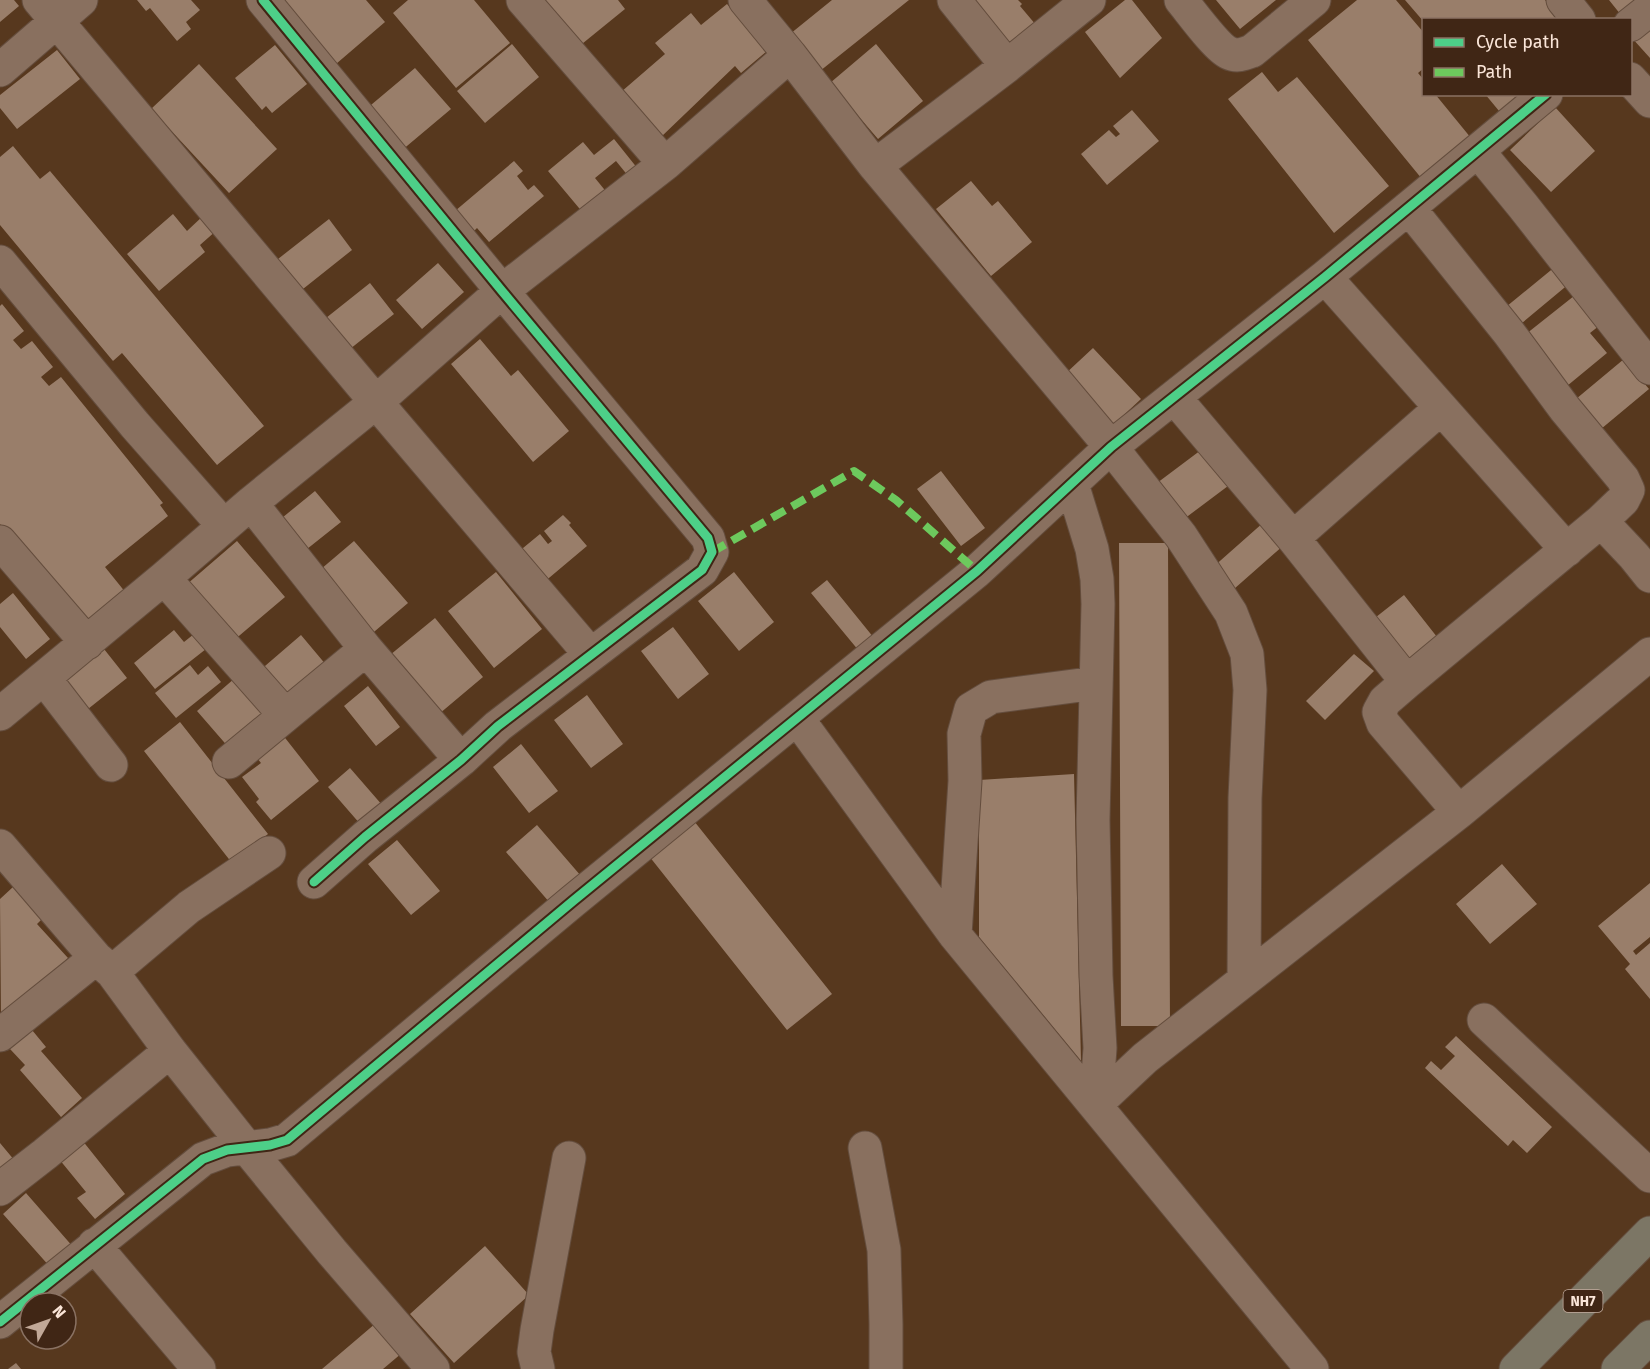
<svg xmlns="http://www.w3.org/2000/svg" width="1650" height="1369" viewBox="0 0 1650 1369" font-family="'Fira Sans',sans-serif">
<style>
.building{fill:#997e6a}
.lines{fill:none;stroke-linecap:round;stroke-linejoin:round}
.minor-casing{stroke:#644d3d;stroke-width:35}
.highway-casing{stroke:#644d3d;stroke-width:35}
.minor{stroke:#89705f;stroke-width:33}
.highway{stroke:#7c7665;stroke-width:33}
.quiet{stroke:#6dc95d;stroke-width:8;stroke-dasharray:15 8;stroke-linecap:butt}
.cycleway-casing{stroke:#402615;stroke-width:13}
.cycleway{stroke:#4dcf88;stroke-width:9}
.labels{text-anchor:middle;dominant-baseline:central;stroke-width:6;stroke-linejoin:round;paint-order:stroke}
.shield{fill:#402615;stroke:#c2ac9e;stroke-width:1.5}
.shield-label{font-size:14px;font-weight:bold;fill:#fae5d8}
</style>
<rect width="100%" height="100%" fill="#57381e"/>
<path class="building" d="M0,0h14l5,6 -19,16z
M137,0h54l9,10 -14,12 5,7 -14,12 -27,-33 -4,3z
M279,0h87l19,22 -49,42z
M408,0h66l36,43 -54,45 -63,-75z
M538,0h80l7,9 -48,39z
M832,0h77l-89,71 -30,-37z
M972,0h46l4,4 -2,2 16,19 -25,21z
M1125,0h7l30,38 -42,40 -35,-46z
M1216,0h60l-36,29z
M1357,0h39l28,33v35l-6,5 6,7v14h11l36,44 -49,41 -114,-139z
M1405,0h140l17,20h-138v2z
M1609,0h30l-18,15z
M727,4l40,47 -26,22 -6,-7 -74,71 -40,-45 44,-38 -10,-11 36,-30 10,12z
M1650,23v35l-18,-20z
M512,44l27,33 -54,46 -28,-32z
M876,44l47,57 -45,38 -48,-56z
M275,45l32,39 -35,29 -6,-7 -4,4 -27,-32z
M57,50l23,29 -63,50 -17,-21v-13z
M199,64l78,85 -48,44 -78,-84z
M415,68l36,41 -50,42 -36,-41z
M1262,72l16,20 19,-15 92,109 -55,47 -106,-134z
M1485,94h45l-26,23z
M1555,107l40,44 -44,41 -41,-42z
M1132,110l27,31 -52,44 -26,-31 28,-24 7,7 4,-3 -7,-8z
M614,139l24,30 -9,8 -13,-16 -21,17 13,16 -24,20 -36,-43 35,-29 11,13z
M13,146l27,33 10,-8 214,255 -47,39 -95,-112 -9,8 -113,-136v-68z
M514,161l9,10 -6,5 11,14 6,-5 10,11 -55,46 -12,-14 -4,4 -18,-21z
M971,181l21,25 6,-5 34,41 -41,34 -55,-67z
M173,214l14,17 17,-16 13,15 -17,15 5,7 -46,39 -32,-37z
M329,219l23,31 -49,39 -25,-30z
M438,263l26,29 -42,37 -26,-29z
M1556,266l14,17 -54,45 -15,-17z
M370,283l24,31 -44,35 -24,-31z
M1579,292l25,30 -14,11 17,20 -40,33 -41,-52z
M2,304l22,27 -11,9 8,9 11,-8 21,26 -12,10 8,9 12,-9 102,126 -3,2 8,11 -63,51 21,26 -43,34 -83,-103v-218z
M480,339l31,37 7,-6 51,61 -36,31 -82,-98z
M1093,348l48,51 -29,27 -48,-51z
M1624,359l25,30 -48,40 -25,-30z
M1205,447l27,36 -48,36 -27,-36z
M941,471l44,57 -24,18 -44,-57z
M315,491l26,31 -39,31 -25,-31z
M563,515l8,8 -2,2 18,21 -44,37 -26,-30 23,-19 8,10 4,-3 -8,-10z
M1264,522l20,23 -50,44 -22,-21z
M237,541l48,56 -52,44 -47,-56z
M354,541l54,62 -40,34 -54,-62z
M1119,543h49l2,483h-49z
M496,572l46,57 -48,39 -46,-57z
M734,572l40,50 -35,29 -41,-50z
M827,580l47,58 -15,13 -48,-58z
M13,593l37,46 -24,20 -26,-32v-23z
M1404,595l37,47 -32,26 -38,-47z
M435,618l48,59 -44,37 -49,-59z
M673,627l36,47 -31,25 -37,-48z
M174,630l10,12 10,-8 12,15 -51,40 -21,-26z
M301,635l26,31 -40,33 -29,-27z
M104,649l23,29 -39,31 -24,-28z
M1354,654l20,17 -49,49 -19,-19z
M190,665l8,10 10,-9 13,16 -45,36 -21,-25z
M235,678l33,38 -38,33 -33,-38z
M368,686l32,41 -24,19 -32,-40z
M587,695l36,49 -32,24 -37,-48z
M180,722l88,112 -36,29 -88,-112z
M282,734l37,47 -48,39 -15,-18 3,-3 -17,-22 19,-14 -4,-5z
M521,744l37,47 -29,22 -36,-46z
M350,768l33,38 -22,19 -33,-38z
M1074,774l7,287 -102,-124v-157z
M694,821l138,173 -45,36 -138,-174z
M537,825l44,51 -31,27 -44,-51z
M397,840l43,51 -29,24 -43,-51z
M1502,864l35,40 -47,40 -34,-40z
M1650,883v54l-17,14 3,4 14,-12v56l-25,-30 5,-5 -32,-38z
M13,887l29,32 -5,5 31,34 -67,61 -1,-120z
M32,1030l14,17 -5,4 41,47 -21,19 -41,-47 5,-5 -15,-16z
M1456,1036l96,91 -25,26 -14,-13 -5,6 -83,-78 6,-7 10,9 14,-14 -10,-9z
M82,1140l43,54 -30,25 -18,-21 9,-6 -27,-33z
M0,1143l15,18 -15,13z
M26,1193l48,55 -23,20 -48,-54z
M485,1246l44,49 -75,68 -44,-49z
M376,1323l26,30 -19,16h-61z
M16,1363l5,6h-13z"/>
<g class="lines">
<defs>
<path id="minor" d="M39,0l337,402 214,252
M263,0l239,291 206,247 4,14 -10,18 -204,156 -37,34 -96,77 -51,45
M523,0l142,164
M745,0l45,55 85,111 236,281 70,89 50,77 16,41 3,36 -5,108 -1,182
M1181,0c10,12 36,48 48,53 8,4 15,1 23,-2l62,-51
M1563,0l16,20
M1630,25l20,-16
M1007,66l82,-66
M0,70l81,-70
M1630,79l20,22
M1478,151l45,55 127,162
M875,166l132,-100 -53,-66
M0,262l135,163 89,101
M1325,277l242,273
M1174,397l119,141 114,144 -22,19 -6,11 4,11 76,89
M1072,484l20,65 5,30 1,25 -5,216 3,156 4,72 -4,56
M251,503l115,146 95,111
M1601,521l33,35 16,20
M1293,538l148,-130
M0,542l87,101
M164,578l121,137
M44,678l67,87
M1407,682l194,-161 22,-21 5,-10 -5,-11 -58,-70 -56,-76 -100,-125
M0,714l164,-136 87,-75 125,-101 126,-111 163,-127 125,-109
M797,718l158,217 357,434
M229,762l137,-113
M0,846l96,112 16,14 58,79 77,97 85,104 101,117
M955,935l10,-154 -1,-47 7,-25 20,-12 105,-14
M112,972l77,-65 80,-54
M1484,1020l166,156
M0,1035l96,-77
M1096,1104l49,-46 314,-246 191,-158
M865,1148l19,102 2,74v45
M0,1189l45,-35 125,-103
M94,1245l105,124
M0,1322l203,-163 24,-9 43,-5 17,-5 286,-239 404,-330 134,-124 214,-170 221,-183
M538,1369l-4,-17 3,-22 32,-172"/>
<path id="highway" d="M1516,1369l134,-136
M1618,1369l32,-32"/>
</defs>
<use href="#minor" class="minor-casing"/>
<use href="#highway" class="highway-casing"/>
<use href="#minor" class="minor"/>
<use href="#highway" class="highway"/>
<path class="quiet" d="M712,552l142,-81 42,29 81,71"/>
<defs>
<path id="cycleway" d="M263,0l239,291 206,247 4,14 -10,18 -204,156 -37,34 -96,77 -51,45
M0,1322l203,-163 24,-9 43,-5 17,-5 286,-239 404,-330 134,-124 214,-170 221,-183"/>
</defs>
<use href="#cycleway" class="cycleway-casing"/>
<use href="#cycleway" class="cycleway"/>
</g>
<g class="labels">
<rect class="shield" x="1563.5" y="1290" width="39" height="22" rx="4.5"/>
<g class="shield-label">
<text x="1583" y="1301">NH7</text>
</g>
</g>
<rect x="1422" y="18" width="210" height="78" fill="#402615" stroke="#8a7263" stroke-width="1.5"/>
<rect x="1434" y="38" width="30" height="9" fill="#4dcf88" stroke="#8a7263" stroke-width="1.5"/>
<text x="1476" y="48" font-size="18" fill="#fae5d8">Cycle path</text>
<rect x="1434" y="68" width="30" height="9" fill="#6dc95d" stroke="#8a7263" stroke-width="1.5"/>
<text x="1476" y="78" font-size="18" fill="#fae5d8">Path</text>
<g transform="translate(48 1321) rotate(50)"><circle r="28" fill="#402615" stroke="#8a7263" stroke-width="1.5"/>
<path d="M0-4.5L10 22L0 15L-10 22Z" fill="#c1a897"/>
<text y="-9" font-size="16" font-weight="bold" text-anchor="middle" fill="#fae5d8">N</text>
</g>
</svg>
